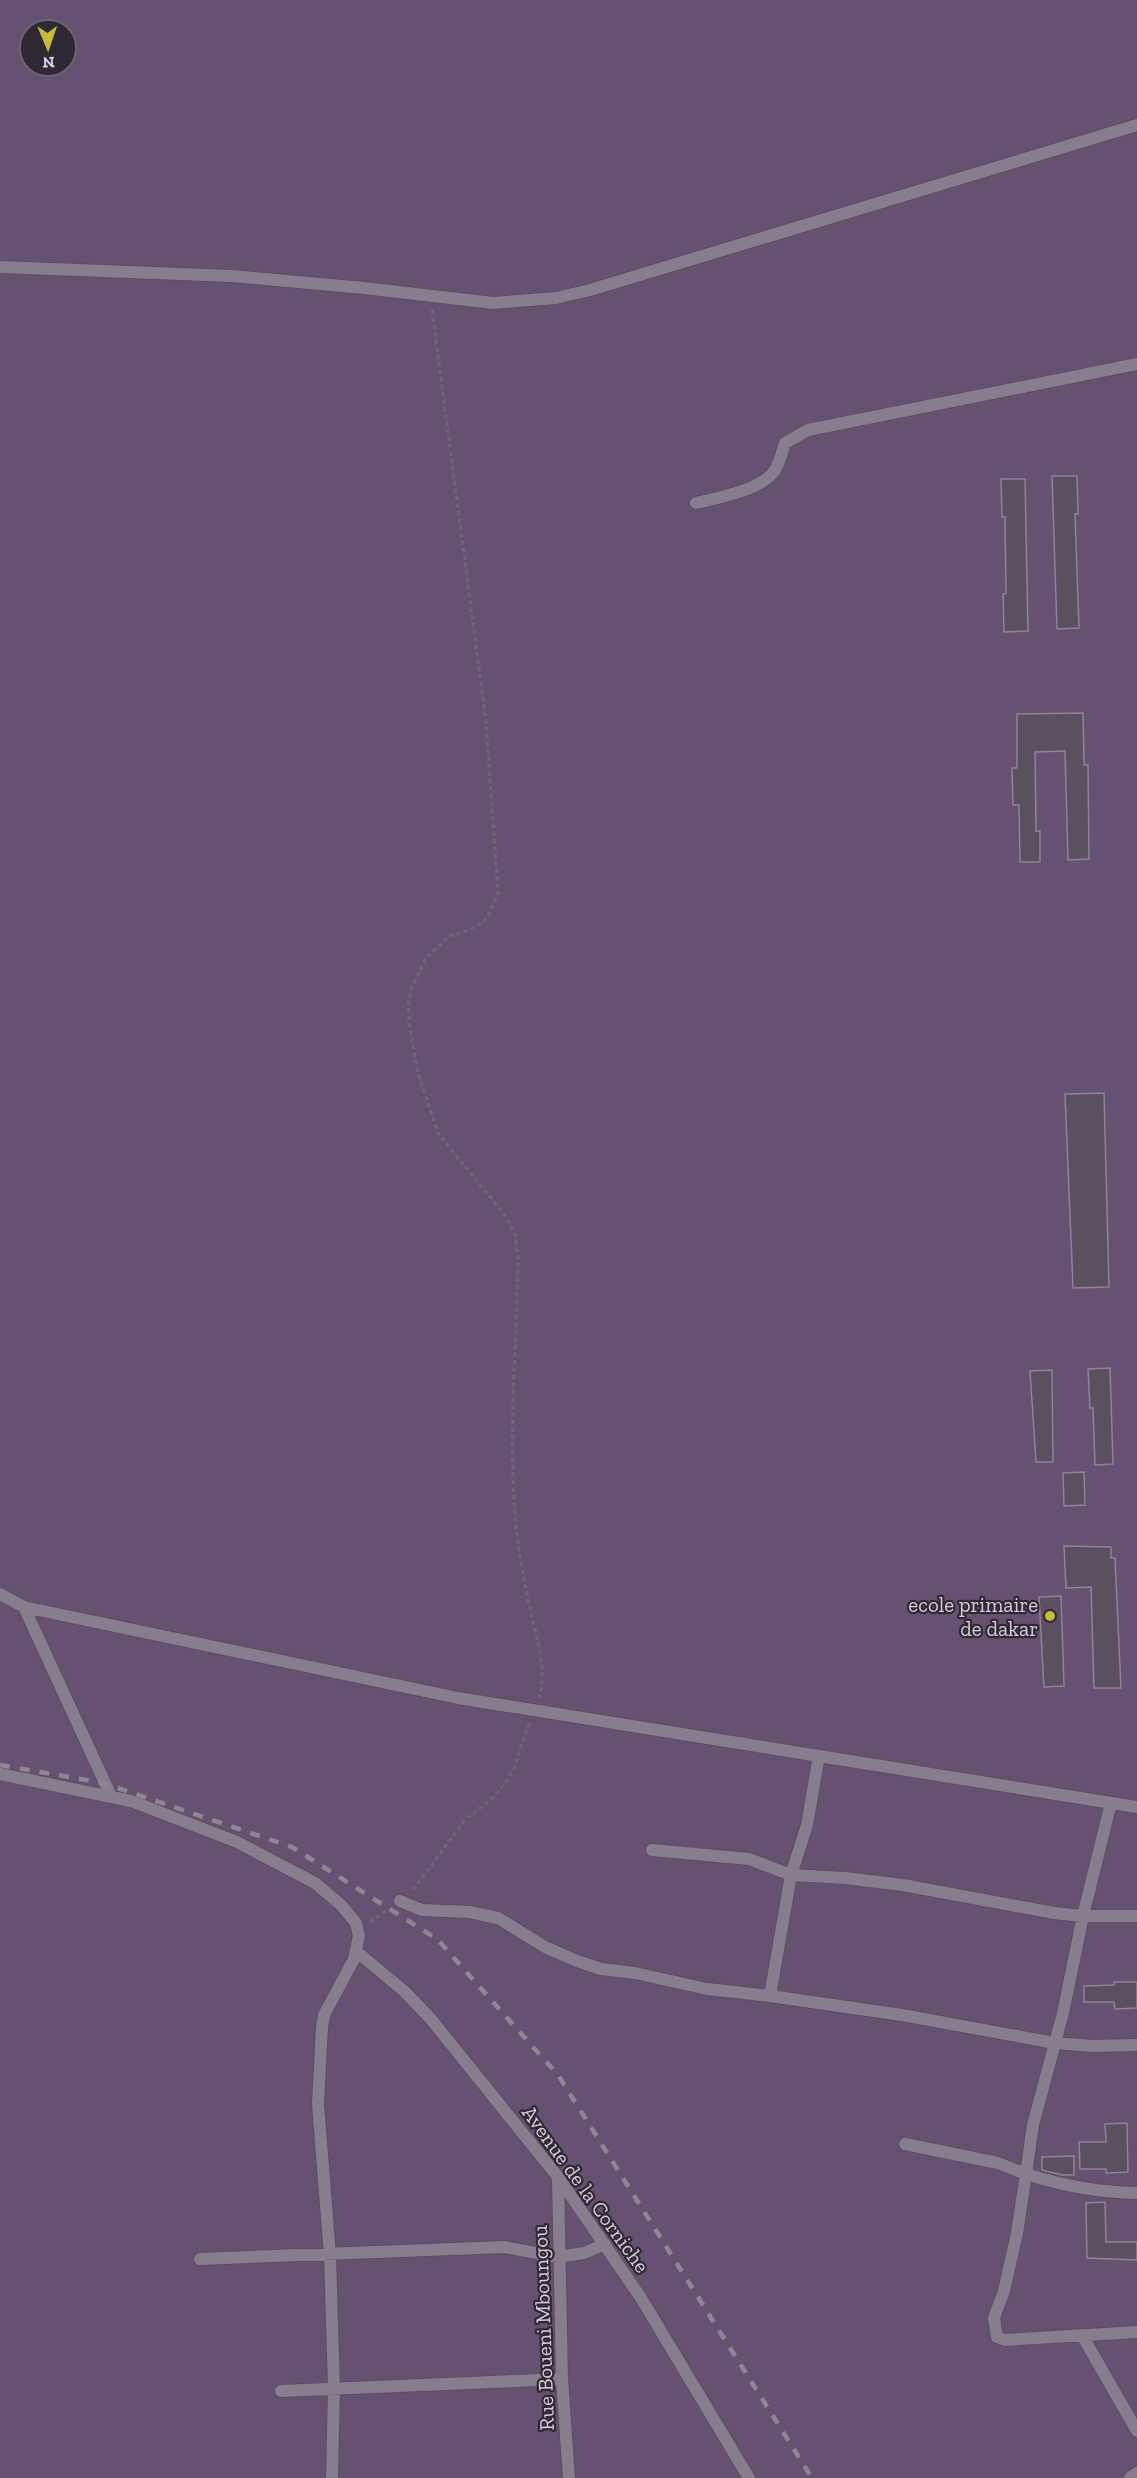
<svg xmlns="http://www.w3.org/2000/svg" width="1137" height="2478" viewBox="0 0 1137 2478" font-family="'Zilla Slab',serif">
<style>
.green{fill:#675172;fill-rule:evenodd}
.building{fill:#5b5060;stroke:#8f8395;stroke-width:1.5}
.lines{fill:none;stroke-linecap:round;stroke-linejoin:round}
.street-casing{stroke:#58505c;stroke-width:14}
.path{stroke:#6f6674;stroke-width:3;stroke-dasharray:4.5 3;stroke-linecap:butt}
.street{stroke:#887d8e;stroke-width:12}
.rail{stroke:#8e8793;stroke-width:4.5;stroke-dasharray:10 10;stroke-linecap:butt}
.poi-dot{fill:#c7bb3c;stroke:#312836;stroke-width:2}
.labels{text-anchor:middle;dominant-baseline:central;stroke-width:4.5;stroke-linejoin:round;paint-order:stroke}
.poi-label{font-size:21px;fill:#d5cfd9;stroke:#312836;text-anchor:end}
.street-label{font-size:21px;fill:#d5cfd9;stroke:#312836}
</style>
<rect width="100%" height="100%" fill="#3c3241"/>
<path class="green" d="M0,0h1137v2478h-1137zM30,30h36v36h-36z"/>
<path class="building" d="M1052,476h25l1,38h-3l4,114 -22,1z
M1001,479h24l3,152 -24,1 -1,-38h3l-1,-77h-3z
M1083,713l1,52h4l1,94 -21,1 -3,-109 -30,1 1,79h4v31h-20l-1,-57h-6l-1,-37h5v-54z
M1104,1093l5,194 -36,1 -8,-194z
M1110,1368l3,96 -18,1 -2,-57h-3l-2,-39z
M1052,1370l1,92h-17l-6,-91z
M1084,1472l1,33 -21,1 -1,-33z
M1064,1546l47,1v11h4l6,130h-27l-3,-101 -25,1z
M1061,1596l3,90 -20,1 -5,-90z
M1114,1982h23v26l-22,1 -1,-7h-30v-16l30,-1z
M1127,2123l1,49 -22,1v-4h-26l-1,-27h27l-1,-18z
M1074,2156v19h-12l-20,-5v-13z
M1105,2202l1,40h31v18l-50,-2 -1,-55z"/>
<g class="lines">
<defs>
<path id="street" d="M0,267l232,9 132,12 129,15 63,-5 34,-8 547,-165
M696,503c22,-5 66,-13 79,-33 5,-8 7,-18 10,-27l23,-13 329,-66
M0,1594l24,13 434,91 679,109
M24,1607l87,189
M0,1774l131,27 106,41 78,41 26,22 15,18 3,13 -5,23 -30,56 -2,12 -4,77 12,152 4,132 -2,90
M1111,1803l-28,113 -20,97 -30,112 -7,49c39,12 70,18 111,19
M652,1850l97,9 42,16 54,3 58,7 151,28 29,3h54
M400,1901l22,9 47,2 29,6 47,29 32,14 24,8 34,4 72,16 63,7 132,19 153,28 37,3 45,-1
M356,1951l48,40 26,27 128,159 83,121 108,180
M770,1996l21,-121 16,-50 12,-69
M905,2144l93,19 28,11 -9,59 -13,58 -10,27 3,19 8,3 132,-8
M558,2177l4,202 7,99
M200,2259l304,-12 54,10 26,-4 21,-9
M1083,2337l54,94
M281,2391l281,-12
M1130,2478l7,-5"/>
</defs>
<use href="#street" class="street-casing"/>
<path class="path" d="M432,310l54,412 12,172 -9,21 -6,7 -14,8 -20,6 -22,21 -15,29 -4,17 1,20 9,50 20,60 69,85 8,17 3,23c-1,85 -10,171 -3,256 2,30 8,60 14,90 6,30 19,63 10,94
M413,1890l52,-70 29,-23 12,-15 8,-14 15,-45
M370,1922l19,-13"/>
<use href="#street" class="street"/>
<path class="rail" d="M0,1765l103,18 189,64 145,92 121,136 254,403"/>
</g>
<circle class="poi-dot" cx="1050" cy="1616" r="6"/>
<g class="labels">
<g class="poi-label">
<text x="1038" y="1604">ecole primaire<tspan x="1038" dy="24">de dakar</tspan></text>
</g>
<g class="street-label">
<text transform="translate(586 2189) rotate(54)">Avenue de la Corniche</text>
<text transform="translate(543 2328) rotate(-92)">Rue Boueni Mboungou</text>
</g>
</g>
<g transform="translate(48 48) rotate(178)"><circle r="28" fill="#312836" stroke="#736b77" stroke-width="1.5"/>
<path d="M0-4.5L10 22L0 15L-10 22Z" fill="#c7bb3c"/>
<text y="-9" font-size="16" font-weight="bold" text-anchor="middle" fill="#d5cfd9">N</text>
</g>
</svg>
